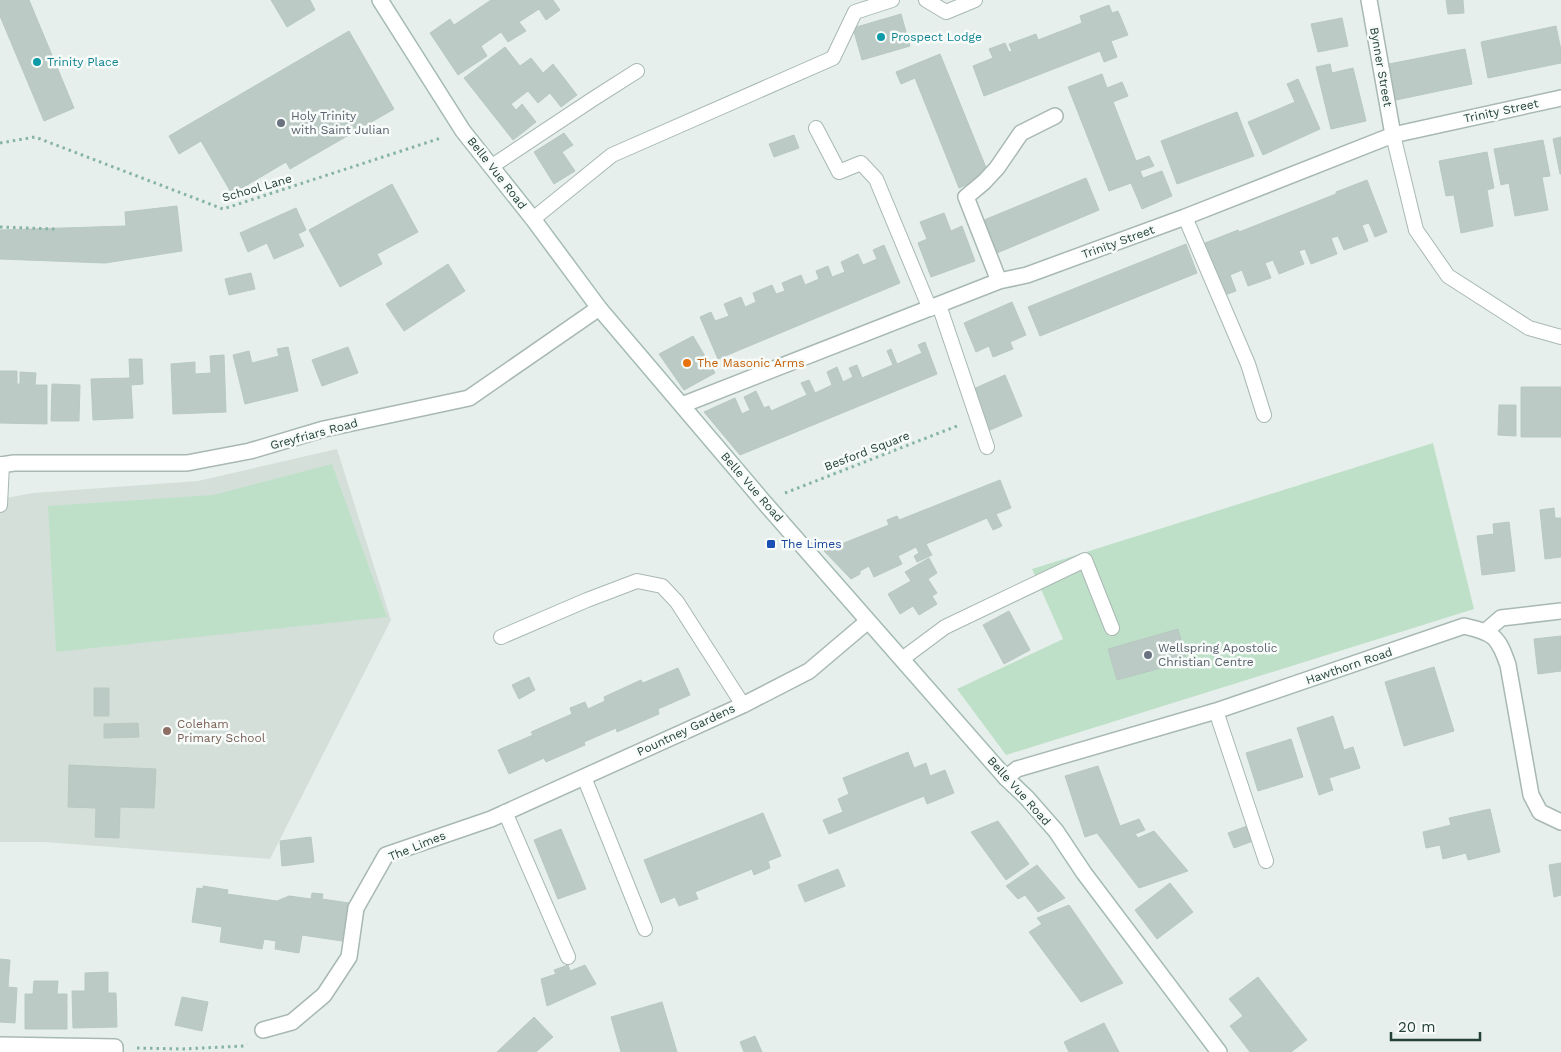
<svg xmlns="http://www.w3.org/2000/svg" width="1561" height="1052" viewBox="0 0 1561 1052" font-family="'Work Sans',sans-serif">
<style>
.built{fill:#d4dfda}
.green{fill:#bfe0c8}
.building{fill:#bbcac4;stroke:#b8c9c2}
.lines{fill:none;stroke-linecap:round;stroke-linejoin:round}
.lane-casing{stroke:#a8b8b2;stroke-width:16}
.street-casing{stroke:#a8b8b2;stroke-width:18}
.secondary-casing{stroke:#a4bbb3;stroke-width:18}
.path{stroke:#86b3a5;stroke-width:3;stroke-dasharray:2.5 4;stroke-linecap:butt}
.lane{stroke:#fff;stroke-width:14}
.street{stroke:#fff;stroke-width:15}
.secondary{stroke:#fff;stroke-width:15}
.culture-dot{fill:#0f9aa8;stroke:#f7fbf9;stroke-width:2}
.worship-dot{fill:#6b7280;stroke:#f7fbf9;stroke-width:2}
.food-dot{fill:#e8710a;stroke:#f7fbf9;stroke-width:2}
.transit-dot{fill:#1a4fb4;stroke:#f7fbf9;stroke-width:2}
.education-dot{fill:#8d6e63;stroke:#f7fbf9;stroke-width:2}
.labels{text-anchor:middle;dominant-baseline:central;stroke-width:5;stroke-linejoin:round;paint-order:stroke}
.culture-label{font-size:12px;fill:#0d838f;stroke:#f7fbf9;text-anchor:start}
.street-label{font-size:12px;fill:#24423a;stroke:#f7fbf9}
.worship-label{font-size:12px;fill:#5b616d;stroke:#f7fbf9;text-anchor:start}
.food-label{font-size:12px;fill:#c56008;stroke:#f7fbf9;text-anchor:start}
.transit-label{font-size:12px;fill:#164399;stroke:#f7fbf9;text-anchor:start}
.education-label{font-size:12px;fill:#785e54;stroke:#f7fbf9;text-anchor:start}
</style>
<rect width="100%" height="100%" fill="#e6efeb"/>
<path class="built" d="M337,449l54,171 -121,239 -225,-17h-45v-343l33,-6 165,-12z"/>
<path class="green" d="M1433,443l41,166 -468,146 -49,-66 106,-50 -31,-70z
M332,464l55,153 -331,35 -8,-146 165,-11z"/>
<path class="building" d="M0,0h29l45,108 -30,13 -44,-105z
M271,0h39l5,10 -28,17z
M491,0h62l7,10 -14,10 -7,-11 -20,13 7,9 -18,11 -7,-10 -20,14 6,10 -29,19 -28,-42 20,-14 4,6z
M1446,0h17l1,13 -16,1z
M1109,5l3,8 6,-2 10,24 -17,6 6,16 -13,5 -4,-11 -116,45 -11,-30 20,-8 -4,-9 16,-6 4,9 3,-1 -3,-7 27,-10 2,6 44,-17 -2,-7z
M901,14l9,32 -48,14 -9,-32z
M1342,18l6,28 -30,6 -7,-28z
M1556,26l5,24v13l-73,15 -7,-36z
M349,31l45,78 -104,60 -4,-7 -54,32 -31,-53 -22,13 -10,-18z
M505,47l15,19 11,-8 12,15 10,-9 24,31 -16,12 -11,-14 -12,10 -10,-12 -17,13 5,6 6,-6 14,18 -23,18 -49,-62z
M1465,49l7,35 -76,16 -7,-36z
M940,54l49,121 -30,13 -44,-110 -14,6 -5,-12z
M1330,64l2,9 21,-5 13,53 -35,8 -15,-62z
M1102,74l5,14 15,-6 6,14 -15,6 23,59 13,-5 5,10 -14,5 3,7 19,-7 10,25 -30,13 -11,-26 -22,8 -41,-104z
M1298,79l22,50 -57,26 -15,-33 47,-20 -8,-18z
M1237,112l17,44 -77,28 -16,-43z
M564,133l9,12 -11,7 13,19 -21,13 -20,-32z
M794,135l5,13 -25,9 -5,-13z
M1561,137v37h-1l-7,-35z
M1543,140l7,36 -8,1 6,33 -33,6 -6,-33 -8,2 -7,-36z
M1487,152l7,36 -7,2 6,36 -32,7 -7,-38 -8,1 -7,-35z
M1086,178l13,32 -102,43 -13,-33z
M1367,180l20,52 -12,5 -6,-14 -7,2 6,16 -24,9 -6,-14 -7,2 6,16 -26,10 -6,-15 -6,2 5,13 -25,10 -6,-14 -8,3 6,15 -23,8 -6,-16 -12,5 6,16 -11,4 -20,-52 33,-13 1,2 97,-38v-2z
M392,184l26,48 -41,22 5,10 -42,23 -31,-57z
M177,206l5,45 -77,12 -105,-4v-29l126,-4 -1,-14z
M296,208l10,22 -8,4 6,12 -30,13 -7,-16 -19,9 -8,-19z
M944,213l7,18 11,-5 13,35 -44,16 -13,-34 9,-4 -7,-17z
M1186,244l11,29 -157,63 -12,-29z
M884,245l16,38 -182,76 -18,-42 11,-5 4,9 14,-5 -5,-12 17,-7 4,10 11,-5 -3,-9 19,-8 4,9 9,-3 -3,-8 19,-8 4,10 14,-6 -3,-8 12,-5 4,11 13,-5 -4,-10 17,-8 5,11 14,-6 -4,-9z
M448,264l17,27 -61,40 -18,-27z
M251,273l4,16 -26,6 -4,-16z
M1012,302l14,33 -16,7 3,7 -20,8 -4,-11 -13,6 -12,-29z
M693,336l22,37 -31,17 -25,-36z
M925,342l12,32 -197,81 -36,-43 31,-14 7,16 8,-4 -6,-13 12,-6 8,17 5,-2 2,5 36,-16 -6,-12 8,-3 6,13 17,-8 -5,-13 10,-5 6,15 10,-5 -4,-9 8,-3 5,13 31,-13 -6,-14 4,-2 6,15 25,-11 -4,-8z
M288,347l10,44 -53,13 -12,-49 16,-4 3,12 27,-7 -2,-7z
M348,347l10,26 -36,13 -10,-26z
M224,355l2,57 -53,2 -2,-50 24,-2v12l16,-1 -1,-17z
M129,359h13l1,25 -12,1 2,33 -40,2 -2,-41 39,-1z
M0,371h17v13h3v-12l16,1 -1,12h12v39l-47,-1z
M1005,375l17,41 -34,15 -17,-41z
M52,384l28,1 -1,36h-28z
M1521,387h40v50h-40z
M1499,405h17v31l-18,-1z
M1000,480l11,28 -15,6 6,12 -9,4 -6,-12 -61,26 6,11 -15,7 -3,-6 5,-3 -3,-6 -18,9 4,8 -28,13 -5,-11 -9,5v3l-9,5 -27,-28 65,-26 -2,-5 10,-4 2,4z
M1554,508l1,10h6v39l-16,2 -5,-49z
M1509,522l6,49 -33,4 -5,-39 17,-2 -1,-10z
M929,558l8,15 -9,6 9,14 -5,3 5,8 -18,11 -6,-9 -13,8 -12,-20 23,-13 -6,-9z
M1009,611l21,39 -26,14 -21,-39z
M1178,629l9,32 -70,19 -9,-31z
M1561,636v35l-23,3 -4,-35z
M1434,667l20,64 -50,15 -19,-64z
M678,668l12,27 -32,14 1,5 -42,18 -1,-4 -32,14 1,3 -39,17 -2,-4 -35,16 -11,-24 35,-15 -2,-3 41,-18 -2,-6 15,-6 3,7 17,-8 -1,-4 37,-17 2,3z
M529,677l6,13 -16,9 -7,-14z
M94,688h15v28h-15z
M1333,716l11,34 9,-3 7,21 -31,10 4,12 -14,5 -22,-67z
M138,723l1,14 -35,1v-14z
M1291,739l12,38 -45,14 -12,-38z
M908,752l6,16 12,-5 4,13 15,-6 9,23 -27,11 -3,-8 -95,38 -6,-14 20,-8 -5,-13 11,-5 -6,-16z
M69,765l87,4 -2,39 -34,-1 -1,31 -24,-1 1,-29 -28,-1z
M1098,766l22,60 19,-7 6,11 -10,4 3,4 16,-7 34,40 -49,17 -42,-55 -12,4 -20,-61z
M1490,809l10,43 -32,8 -2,-7 -23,6 -3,-14 -14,3 -3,-16 28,-7 -2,-7z
M763,813l18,43 -13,5 2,7 -16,7 -2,-6 -57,23 3,7 -19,7 -4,-9 -14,6 -17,-43z
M998,821l31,43 -23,16 -35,-48z
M1247,826l6,15 -19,7 -6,-15z
M561,829l25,60 -28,10 -24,-59z
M311,837l3,25 -32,4 -2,-25z
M1561,863v32l-7,2 -5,-32z
M1037,865l28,33 -27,14 -13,-17 -7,4 -12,-13z
M838,869l7,17 -40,16 -7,-17z
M1170,883l23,29 -36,27 -22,-29z
M203,886l25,4 -1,4 50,7 12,-5 22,3 1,-6 11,1 -1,5 27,4 -7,38 -40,-6 -3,18 -24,-4 1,-8 -12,-2 -2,10 -42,-7 2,-15 -30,-5 5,-34 6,1z
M1069,905l54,78 -42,19 -52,-70 13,-8 -5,-6z
M0,959l10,1 -2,27 9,1 -2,35 -15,-1z
M568,965l2,6 15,-6 11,19 -49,22 -6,-27 15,-5 -2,-4z
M108,972v21h8l1,34 -44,1 -1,-37h13v-18z
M1258,977l49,63 -16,12h-41l-20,-26 13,-10 -14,-17z
M34,981h24l-1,13h10v35h-42v-35h8z
M182,997l26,5 -6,29 -27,-6z
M662,1002l15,50h-56l-10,-35z
M534,1017l19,20 -17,15h-39z
M1104,1023l15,29h-50l-5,-10z
M755,1036l7,16h-18l-4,-10z"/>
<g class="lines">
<defs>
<path id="lane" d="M926,0l20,12 29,-12
M816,128l23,44 22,-9 15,16 54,130
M1393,135l23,95 32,46 81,52 32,9
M492,166l101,-67 44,-28
M1185,217l63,147 16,51
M533,219l79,-64 221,-97 22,-46 37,-12
M939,305l48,142
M0,505l2,-41
M501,637l86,-37 50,-19 25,5 15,16 66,103
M902,659l43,-32 140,-67 27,68
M1216,711l50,150
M584,777l61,152
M505,812l63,145"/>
<path id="street" d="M1369,0l24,135
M999,281l-33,-84 18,-15 13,-14 24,-35 34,-17
M682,405l317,-124 28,-6 158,-58 208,-82 168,-37
M0,465l14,-2h173l63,-12 74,-22 145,-31 130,-90
M1486,631l15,-13 60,-7
M1006,778l11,-9 199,-58 248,-85c30,7 34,10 44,39l23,130 9,17 21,10
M263,1030l29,-8 32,-27 25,-38 7,-49 30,-53 105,-36 252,-114 66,-34 59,-50
M0,1045l115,2v5"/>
<path id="secondary" d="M380,0l83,131 70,88 66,89 164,193 243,277 21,20 29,33 28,42 135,179"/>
</defs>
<use href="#lane" class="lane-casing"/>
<use href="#street" class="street-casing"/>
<use href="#secondary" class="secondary-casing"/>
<path class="path" d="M0,143l35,-6 188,72 218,-71
M0,227l55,2
M785,493l172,-67
M137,1048l45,1 62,-3 3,-2"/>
<use href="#lane" class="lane"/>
<use href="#street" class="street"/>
<use href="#secondary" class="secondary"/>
</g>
<g class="culture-dot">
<circle cx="881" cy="37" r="5"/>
<circle cx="37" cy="62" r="5"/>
</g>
<g class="worship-dot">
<circle cx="281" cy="123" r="5"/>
<circle cx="1148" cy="655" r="5"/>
</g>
<circle class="food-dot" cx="687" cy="363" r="5"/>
<rect class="transit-dot" x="766" y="539" width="10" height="10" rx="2.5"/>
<circle class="education-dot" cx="167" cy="731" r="5"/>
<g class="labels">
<g class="culture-label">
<text x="891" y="37">Prospect Lodge</text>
<text x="47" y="62">Trinity Place</text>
</g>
<g class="street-label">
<text transform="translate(1381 67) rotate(80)">Bynner Street</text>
<text transform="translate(1501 111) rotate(-12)">Trinity Street</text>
<text transform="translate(497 173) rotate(52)">Belle Vue Road</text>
<text transform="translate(257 188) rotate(-16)">School Lane</text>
<text transform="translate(1118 242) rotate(-20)">Trinity Street</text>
<text transform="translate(314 434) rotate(-15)">Greyfriars Road</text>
<text transform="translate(867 451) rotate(-21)">Besford Square</text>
<text transform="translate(752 487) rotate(49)">Belle Vue Road</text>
<text transform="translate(1349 666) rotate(-19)">Hawthorn Road</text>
<text transform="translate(686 730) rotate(-25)">Pountney Gardens</text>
<text transform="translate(1019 791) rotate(48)">Belle Vue Road</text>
<text transform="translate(417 846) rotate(-22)">The Limes</text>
</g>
<g class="worship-label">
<text x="291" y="116">Holy Trinity<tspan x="291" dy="14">with Saint Julian</tspan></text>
<text x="1158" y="648">Wellspring Apostolic<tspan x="1158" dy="14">Christian Centre</tspan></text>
</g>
<g class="food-label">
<text x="697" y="363">The Masonic Arms</text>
</g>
<g class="transit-label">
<text x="781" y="544">The Limes</text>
</g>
<g class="education-label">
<text x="177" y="724">Coleham<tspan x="177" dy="14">Primary School</tspan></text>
</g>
</g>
<path d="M1391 1032v8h89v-8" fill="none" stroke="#24423a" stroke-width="2.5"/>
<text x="1398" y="1032" font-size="15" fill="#24423a" stroke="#f7fbf9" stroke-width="4" paint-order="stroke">20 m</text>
</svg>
